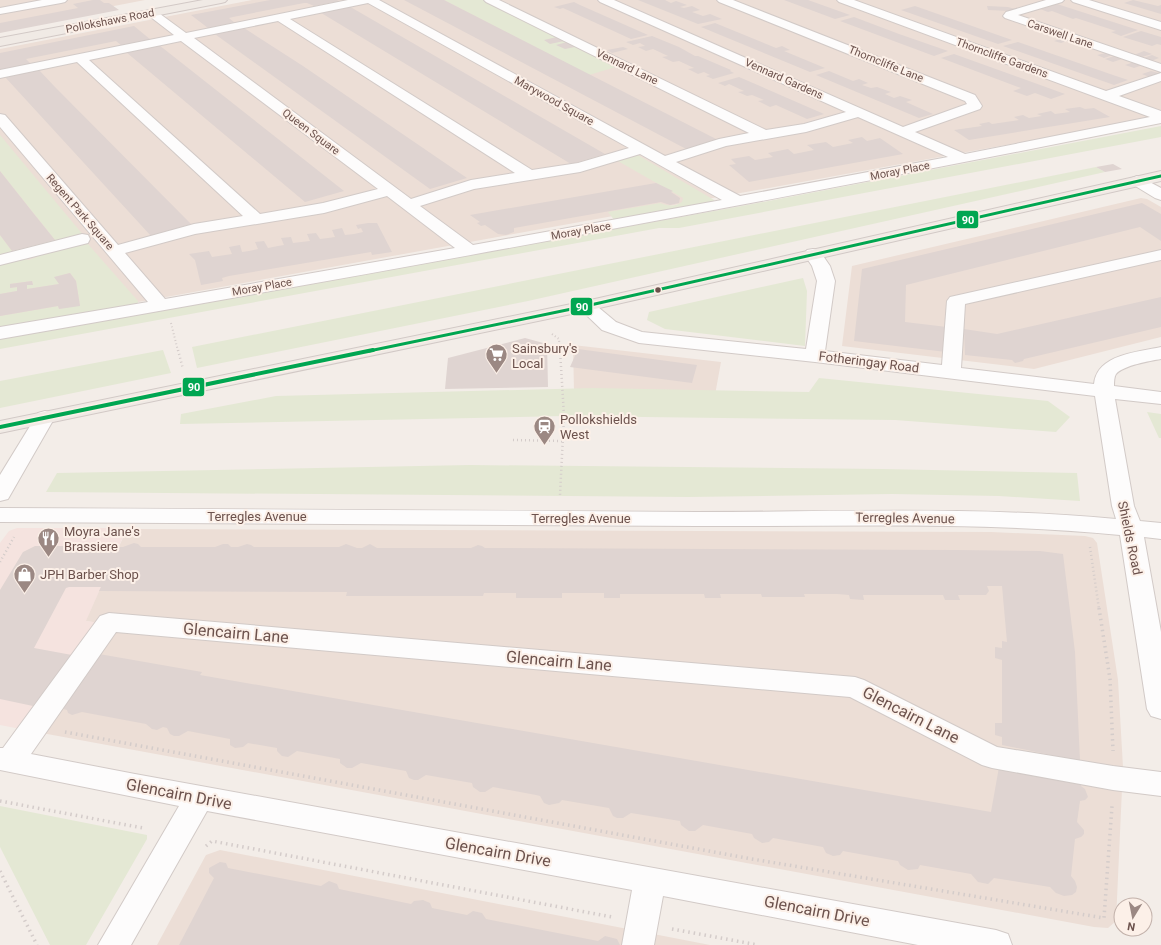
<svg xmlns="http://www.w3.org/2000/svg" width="1161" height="945" viewBox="0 0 1161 945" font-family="Roboto,sans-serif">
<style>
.residential{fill:#ecded6}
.commercial{fill:#f5e3df}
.green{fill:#e4e8d4}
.building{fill:#dfd4d1}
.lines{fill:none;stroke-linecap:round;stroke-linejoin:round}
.minor-casing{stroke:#d2cac7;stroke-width:2}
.major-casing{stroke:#d2c9c6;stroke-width:2}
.path-far2{stroke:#d4ccca;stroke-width:2;stroke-dasharray:1 2.5;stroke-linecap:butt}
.path-far1{stroke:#d4ccca;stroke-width:2.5;stroke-dasharray:1 3;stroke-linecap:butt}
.path{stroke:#d4ccca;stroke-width:3.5;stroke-dasharray:1.5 4;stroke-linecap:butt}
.minor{fill:#fdfcfc;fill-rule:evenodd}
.major{fill:#f0eae5;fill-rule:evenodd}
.bus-1-far1-casing{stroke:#fcf0e8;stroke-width:5.5}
.bus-1-casing{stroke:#fcf0e8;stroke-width:7}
.bus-1-far1{stroke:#00a651;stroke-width:3}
.bus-1{stroke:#00a651;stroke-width:4}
.bus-dot{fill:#6c524d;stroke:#fcf0e8;stroke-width:1.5}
.labels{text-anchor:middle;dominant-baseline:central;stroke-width:4;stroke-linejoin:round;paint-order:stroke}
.far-street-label{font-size:11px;fill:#6c524d;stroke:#fcf0e8}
.poi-label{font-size:13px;fill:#6c524d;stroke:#fcf0e8;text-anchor:start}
.street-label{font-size:13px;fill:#6c524d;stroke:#fcf0e8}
.near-street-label{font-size:16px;fill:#6c524d;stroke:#fcf0e8}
.line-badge{stroke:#fcf0e8;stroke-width:1.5}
.badge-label{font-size:11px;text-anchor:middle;font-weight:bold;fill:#fff}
</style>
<rect width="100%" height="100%" fill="#f3ede8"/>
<path class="residential" d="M0,0h145l-145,28z
M252,0h909v117l-1161,210v-278z
M1141,198l6,1 14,8v130l-127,32 -192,-23 10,-80z
M573,345l148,17 -6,33 -141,-4z
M127,529l864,3 94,4 8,2 4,5 21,137 5,87 -7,154 -8,7 -14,-1 -1063,-196 76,-107 -22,-3z
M220,850l490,95h-553l49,-90z"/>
<path class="commercial" d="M17,528h110l-41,93 22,3 -77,107 -31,-6v-182l9,-12z"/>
<path class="green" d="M444,0h42l133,66 -30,9z
M1161,126v11l-482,91h-20l-659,121v-10l742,-133z
M0,135l84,101 -84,21v-22l12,16 43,-11 -55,-69z
M636,154l78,46v2l-99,19 -7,-9 52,-9c7,3 15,4 22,-1l1,-4c-21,-12 -44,-25 -67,-38z
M1096,167l9,5 -577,129 -331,67 -5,-21z
M87,243l51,58v3l-138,25v-13l58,-10 1,3 21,-4 -4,-24 -6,-8 -15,4 4,7 -32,5v-4l6,-1 -1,-3 -22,3v4l7,-1v4l-17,3v-31l25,-5 3,2 9,-3 -1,-2z
M803,278l4,13 -2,55 -140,-17 -18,-9 2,-8z
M163,350l8,23 -171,35v-27z
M819,378l229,23 22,16 -14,15 -161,-12 -331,-4 -384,8 1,-10 95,-18 317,-8 216,4z
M1147,412l14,2v24h-2z
M470,465l413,4 194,4 3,28 -81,-5 -107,-2 -204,3 -642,-5 11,-19z
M0,806l147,29v4l-61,106h-36l-50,-98z"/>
<path class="building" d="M93,0h7l4,3h5l10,7 -119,23v-10l78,-15 -5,-4z
M270,0h67l2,1 -25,5 -7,-3h-3l-71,14 -4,1 6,5 -27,5 -17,-13z
M404,0h40l276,141 -32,9z
M638,0h27l6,3 5,-2 11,4 -7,2 4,1 8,-2 8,4 -8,2 11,4 7,-2 12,5 -24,5z
M784,0h24l42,15 -15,4z
M1133,0l25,6 3,-1v9l-37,-11z
M574,2l6,3 68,30 -17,4 -68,-31 -3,1 -6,-2z
M1057,4l81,26 -17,6 -10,-4 5,-1 -40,-13 -3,1 -21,-8 -4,1 -8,-3z
M347,5l258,149 -34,10 -253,-153z
M915,6l97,34 -14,4 -97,-34z
M987,6l21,1 7,2 -6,2 -21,-1z
M854,17l45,17 49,17 -14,5 -94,-35z
M715,23l61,25 6,-2 8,4 -6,1 41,17 -15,4 -109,-45z
M134,26l17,14 -29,6 -6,-5 -90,18 5,5 -31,6v-17z
M241,26l62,40 164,112 -37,11 -218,-157z
M1141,31l20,6v8l-4,-1 -5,2 -29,-9z
M652,36l27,11 16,9h3l33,14 -1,1 4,2 -21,6 -7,-3 4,-1 -6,-3 -6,2 -10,-5 6,-1 -15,-7 -6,1 -11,-5 6,-1 -15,-7 -7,2 -8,-4 7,-1 -5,-3 -7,2 -7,-3z
M557,37l7,4 -14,3 -6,-4z
M1063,38l7,2 -9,3 -7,-2z
M571,41l9,5 -15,3 -9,-4z
M1018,42l95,33 15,5 -14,5 -111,-39z
M159,45l185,146 -39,11 -179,-150z
M623,47l5,2 -16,4 -5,-3z
M1144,51l8,3 -10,3 -8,-2z
M1106,53l7,2 -9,3 -7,-3z
M954,54l111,40 -14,5 -16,-6 -8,3 -14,-5 8,-3 -80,-30z
M1152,55l7,3 -8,3 -8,-3z
M1114,56l8,3 -9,3 -8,-3z
M1134,62l9,3 -9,3 -9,-3z
M39,70l16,17 136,137 -40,12 -146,-159z
M829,71l24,10 6,-2 9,4 -6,2 9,3 6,-1 14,5 -6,2 9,4 6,-2 12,4 -6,2 27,12 -14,4 -103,-43z
M1151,71l8,2 -10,4 -7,-3z
M739,77l7,3 78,34 -17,5 -31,-14 -6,2 -12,-6 6,-1 -12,-5 -5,1 -9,-4 6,-1 -15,-7 -4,2 -7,-3z
M1080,107l5,2 9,-1 16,9 -141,23 -15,-10 28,-4 -3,-2 10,-2 3,2 27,-4 -5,-3 9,-2 6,3 13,-2 -5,-2 14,-3 4,3 15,-2 -5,-3z
M862,137l5,4 13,-3 23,16 -154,28 -20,-17 7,-1 -5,-5 18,-3 6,4 18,-3 -5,-4 20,-4 6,5 20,-4 -7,-5 19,-3 7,5 20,-4 -5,-3z
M1113,164l9,5 -17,3 -9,-5z
M0,171l34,43 21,26 -43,11 -12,-16z
M656,183l17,8 -2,1 9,6 -1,5 -9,2 -9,-3 -147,26v4l-8,3 -8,-1 -13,-9 -4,1 -4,-3 3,-1 -10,-7z
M1142,203l19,11v27l-21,-14 -234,58 -1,37 42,5 -1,25 -92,-11 8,-72z
M368,223h9l15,29 -20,3 -1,-3 -142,24 -7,2 1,3 -22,4 -6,-25 -6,-6 20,-3 3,6 20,-3 -3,-7 11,-2 2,7 7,-1 9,-2 -3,-7 9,-1 4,7 10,-2 6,-1 -3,-7 10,-1 2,6 17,-2 -3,-7 9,-1 4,6 8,-1 7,-1 -3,-7 10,-2 3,7 9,-1 9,-2 -2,-4 -3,1 -2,-4z
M70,273l6,8 4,25 -21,3 -1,-3 -58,10v-22l17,-3v-4l-7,1v-4l22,-3 1,4h-6v4l32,-5 -5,-7z
M1161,297v30l-137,32 -1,2 -8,2 -3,-3 -47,-5 -1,-26 33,5z
M525,338l22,6 1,43 -103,2 3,-31z
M578,349l119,16 -5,18 -122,-16z
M110,543l4,1 2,3h7l11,-4 4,1 3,3h74l8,-3h5l3,3h7l9,-3 4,1 3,2h85l7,-3 11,4h5l8,-4 7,4h94l7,-3 4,1 3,2 471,2 84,1 23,3 12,98 5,109 -78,-16v-8l-7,-2v-12h7v-63l-7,-2v-11l7,1v-7l5,1 -5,-56h-15l2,5 -3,4h-28l2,5h-15l-2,-5h-80l1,5 -14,-1 -1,-4 -12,-1h-33l1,3h-43l-1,-3h-41l1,4h-16l-1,-4h-84v4h-16v-5h-42v5h-46v-5h-32l-1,3h-137l1,-4 -248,-1 2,-4h-32l-3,1 -32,60 38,7 -39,51 -33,-7v-109l23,-38 12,-6h66z
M99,654l103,18 -2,3 791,137 8,-45 83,16 -1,3 4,3 3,8 -3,3 -5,1 -3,21 7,8v4l-3,3 -6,2 -4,37 4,5 2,6 -1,5 -4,3 -8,1 -8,-3 -6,-6 -56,-9 -6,6 -10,-2 -7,-8 -51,-9 -2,4 -10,1 -8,-5 -2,-4 -55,-10 -3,4 -7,1 -7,-3 -3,-6 -50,-9 -4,4 -7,1 -8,-5 -2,-4 -49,-9 -8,6h-6l-8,-6 -1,-4 -49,-8 -8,5h-6l-4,-2 -4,-8 -47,-8 -3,3 -10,2 -5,-2 -4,-7 -4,-1 -43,-8 -8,5h-5l-7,-5 -1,-4 -46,-8 -8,5h-4l-5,-2 -3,-7 -45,-8 -9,5h-5l-7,-5v-4l-43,-8 -9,6 -6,-1 -5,-5v-3l-29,-5 -5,4 -8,1 -5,-3v-6l-42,-8 -9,5h-5l-4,-2 -3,-6 -4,-1 -6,3 -5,-1 -6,-5 -64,-12 -10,3 -4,-2 -1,-3 -7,-2z
M220,862l6,1 2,5 93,18 8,-5 8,3 2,5 72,15 3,-3 9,-1 7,3 2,5 35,7 6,-4 9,2 4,6 112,22 7,-5 12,3 3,6h-441l35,-67 -5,-5v-5z"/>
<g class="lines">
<defs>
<path id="minor" d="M42,0h25l-2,2 -4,1 -61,11v-6z
M348,0h31l286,156 54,-17 30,-6 -263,-131 -2,-2h15l267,130 38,-6 42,-12 -246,-110 -2,-2h16l289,127 64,-23 -2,-3 -246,-99 -2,-2h16l242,95 7,11 -2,3 -65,23 50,22 185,-37 -311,-115 -2,-2h17l252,91 55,-18v8l-42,15 42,15v12c-386,78 -773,148 -1161,216v-12l148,-25 -148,-175v-13l5,1 113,130 76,-21 49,-8 -166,-154 -77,16v-8l174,-35 -26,-20 -2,-2 2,-2h8l30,22zM368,3l261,145 -51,15 -46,7 -242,-151zM278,21l237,152 -44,7 -60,19 -217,-161zM181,41l197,148 -55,14 -63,11 -171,-154zM858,117l90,40 -208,39 -64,-34 50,-16 80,-14zM640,154l82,46 -249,45 -53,-39 54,-17 106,-17zM387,196l68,52 -290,51 -40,-46 70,-19 129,-21z
M1046,0h18l-2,2 -44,13 143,49v8l-156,-54 -2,-2 3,-4z
M1071,0h18l72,22v8l-88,-28z
M1137,176l5,2 19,10v12l-6,-2 -23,-14 -3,-3 3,-3z
M82,234l6,1 2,4 -2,4 -88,22v-10z
M813,249l6,1 11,16 5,15 -10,70 117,14 5,-64 3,-4 211,-47v10l-196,44 -4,64 133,16c3,-30 44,-32 67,-37v12c-11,2 -37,6 -45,15 -2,3 -2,8 -2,12l47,6v12l-46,-5 19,107 6,15 21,2v16l-17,-2 17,95v87l-10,-3 -4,-7 -27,-174c-140,-14 -281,-8 -422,-9 -232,-1 -465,-3 -698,-4v-14c232,1 464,2 696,4 140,0 281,-6 420,7l-4,-13 -17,-110 -280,-34 -176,-19 -37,-13 -25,-24 3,-4 6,-1 6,1 24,20 26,10 164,17 11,-68 -5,-15 -8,-12 3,-4z
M45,411l7,2 3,4 -47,82 -8,2v-26l38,-62z
M109,613l746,64 9,3 133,67 116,19 48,6v24l-48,-6 -121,-22 -10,-3 -132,-68 -734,-65 -85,122 104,20 861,156 12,4 4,11h-94l-255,-49 -9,49h-32l10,-55 -425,-79 -76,134h-33l81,-139 -179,-36v-22h3l97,-132z"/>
<path id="major" d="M203,0h24l-2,2 -4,1 -221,43v-8z
M1161,171v10l-575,130 -586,122v-12l586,-120z"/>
</defs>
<use href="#minor" class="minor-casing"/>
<use href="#major" class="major-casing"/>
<path class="path-far2" d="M171,323l7,28
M552,334l7,5 1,12"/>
<path class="path-far1" d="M178,350l5,19
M560,350l4,66 -4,79
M513,440l49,1
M1090,547l9,62
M0,562l14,-25"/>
<path class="path" d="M1099,608l11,71 3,72
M65,732l687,127 352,59 8,-112
M0,801l143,27
M206,846l6,-5 400,76
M0,871l37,74
M672,929l86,16"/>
<use href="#minor" class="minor"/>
<use href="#major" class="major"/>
<defs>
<path id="bus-1-far1" d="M369,351l217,-45 575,-130"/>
<path id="bus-1" d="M0,427l373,-77"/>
</defs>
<use href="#bus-1-far1" class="bus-1-far1-casing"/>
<use href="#bus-1" class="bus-1-casing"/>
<use href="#bus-1-far1" class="bus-1-far1"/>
<use href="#bus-1" class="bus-1"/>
</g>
<defs>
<symbol id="supermarket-pin" viewBox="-11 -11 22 30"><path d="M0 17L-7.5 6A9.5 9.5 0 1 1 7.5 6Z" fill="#9b8883" stroke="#fcf0e8"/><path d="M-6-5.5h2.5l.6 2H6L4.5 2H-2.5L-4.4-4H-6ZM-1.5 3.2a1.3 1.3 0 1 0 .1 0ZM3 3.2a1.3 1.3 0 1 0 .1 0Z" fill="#fff"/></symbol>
<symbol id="station-pin" viewBox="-11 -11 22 30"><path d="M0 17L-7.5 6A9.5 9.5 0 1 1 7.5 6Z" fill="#9b8883" stroke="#fcf0e8"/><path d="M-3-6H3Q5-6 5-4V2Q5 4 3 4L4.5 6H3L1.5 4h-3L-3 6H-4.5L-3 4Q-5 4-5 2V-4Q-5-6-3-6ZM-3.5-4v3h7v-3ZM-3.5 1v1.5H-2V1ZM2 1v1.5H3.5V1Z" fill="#fff"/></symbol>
<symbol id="restaurant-pin" viewBox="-11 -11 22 30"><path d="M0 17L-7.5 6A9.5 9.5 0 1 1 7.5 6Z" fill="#9b8883" stroke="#fcf0e8"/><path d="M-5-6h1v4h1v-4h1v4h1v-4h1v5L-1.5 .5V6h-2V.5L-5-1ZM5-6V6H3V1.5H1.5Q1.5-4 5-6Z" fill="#fff"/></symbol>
<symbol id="shop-pin" viewBox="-11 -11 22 30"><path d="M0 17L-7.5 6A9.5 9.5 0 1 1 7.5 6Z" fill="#9b8883" stroke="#fcf0e8"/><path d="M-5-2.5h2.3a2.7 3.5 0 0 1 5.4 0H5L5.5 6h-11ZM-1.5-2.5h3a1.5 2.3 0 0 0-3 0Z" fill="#fff"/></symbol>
</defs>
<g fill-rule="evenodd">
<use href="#supermarket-pin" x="484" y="342" width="25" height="34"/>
<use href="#station-pin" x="532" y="414" width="25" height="34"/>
<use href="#restaurant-pin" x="36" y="526" width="25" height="34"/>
<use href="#shop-pin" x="12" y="562" width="25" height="34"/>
</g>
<circle class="bus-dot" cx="658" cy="290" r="3.5"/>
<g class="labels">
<g class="far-street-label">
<text transform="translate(110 21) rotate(-11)">Pollokshaws Road</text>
<text transform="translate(1060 34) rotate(19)">Carswell Lane</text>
<text transform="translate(1002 58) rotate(20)">Thorncliffe Gardens</text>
<text transform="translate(886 64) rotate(22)">Thorncliffe Lane</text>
<text transform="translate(627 67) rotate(26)">Vennard Lane</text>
<text transform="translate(784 79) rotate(24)">Vennard Gardens</text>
<text transform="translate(554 101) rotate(29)">Marywood Square</text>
<text transform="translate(311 132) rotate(37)">Queen Square</text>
<text transform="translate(900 171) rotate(-11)">Moray Place</text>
<text transform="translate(80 212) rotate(49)">Regent Park Square</text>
<text transform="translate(581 231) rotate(-10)">Moray Place</text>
<text transform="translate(262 287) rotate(-10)">Moray Place</text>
</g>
<g class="poi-label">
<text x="512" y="348">Sainsbury's<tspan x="512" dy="15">Local</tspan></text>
<text x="560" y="419">Pollokshields<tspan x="560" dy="15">West</tspan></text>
<text x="64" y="531">Moyra Jane's<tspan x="64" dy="15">Brassiere</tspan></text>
<text x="40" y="574">JPH Barber Shop</text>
</g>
<g class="street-label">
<text transform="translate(869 362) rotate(7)">Fotheringay Road</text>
<text x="257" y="516">Terregles Avenue</text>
<text x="581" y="518">Terregles Avenue</text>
<text transform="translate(905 518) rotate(1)">Terregles Avenue</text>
<text transform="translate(1130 538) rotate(78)">Shields Road</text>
</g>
<g class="near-street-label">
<text transform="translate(236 633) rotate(5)">Glencairn Lane</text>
<text transform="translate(559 661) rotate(5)">Glencairn Lane</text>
<text transform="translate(911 715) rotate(27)">Glencairn Lane</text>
<text transform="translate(179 794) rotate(11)">Glencairn Drive</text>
<text transform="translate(498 852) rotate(10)">Glencairn Drive</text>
<text transform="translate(817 911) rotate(11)">Glencairn Drive</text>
</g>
</g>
<g class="line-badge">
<rect x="956" y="210" width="23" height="19" rx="4" fill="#00a651"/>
<rect x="570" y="297" width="23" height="19" rx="4" fill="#00a651"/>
<rect x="182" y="377" width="23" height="20" rx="4" fill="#00a651"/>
</g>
<g class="badge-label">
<text x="968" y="224">90</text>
<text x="582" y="311">90</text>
<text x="194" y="391">90</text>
</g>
<g transform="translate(1133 917) rotate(190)"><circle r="19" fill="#fcf0e8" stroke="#c2b1aa"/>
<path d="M0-3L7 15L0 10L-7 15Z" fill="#9b8883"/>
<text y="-6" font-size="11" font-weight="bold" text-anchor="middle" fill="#6c524d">N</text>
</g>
</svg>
